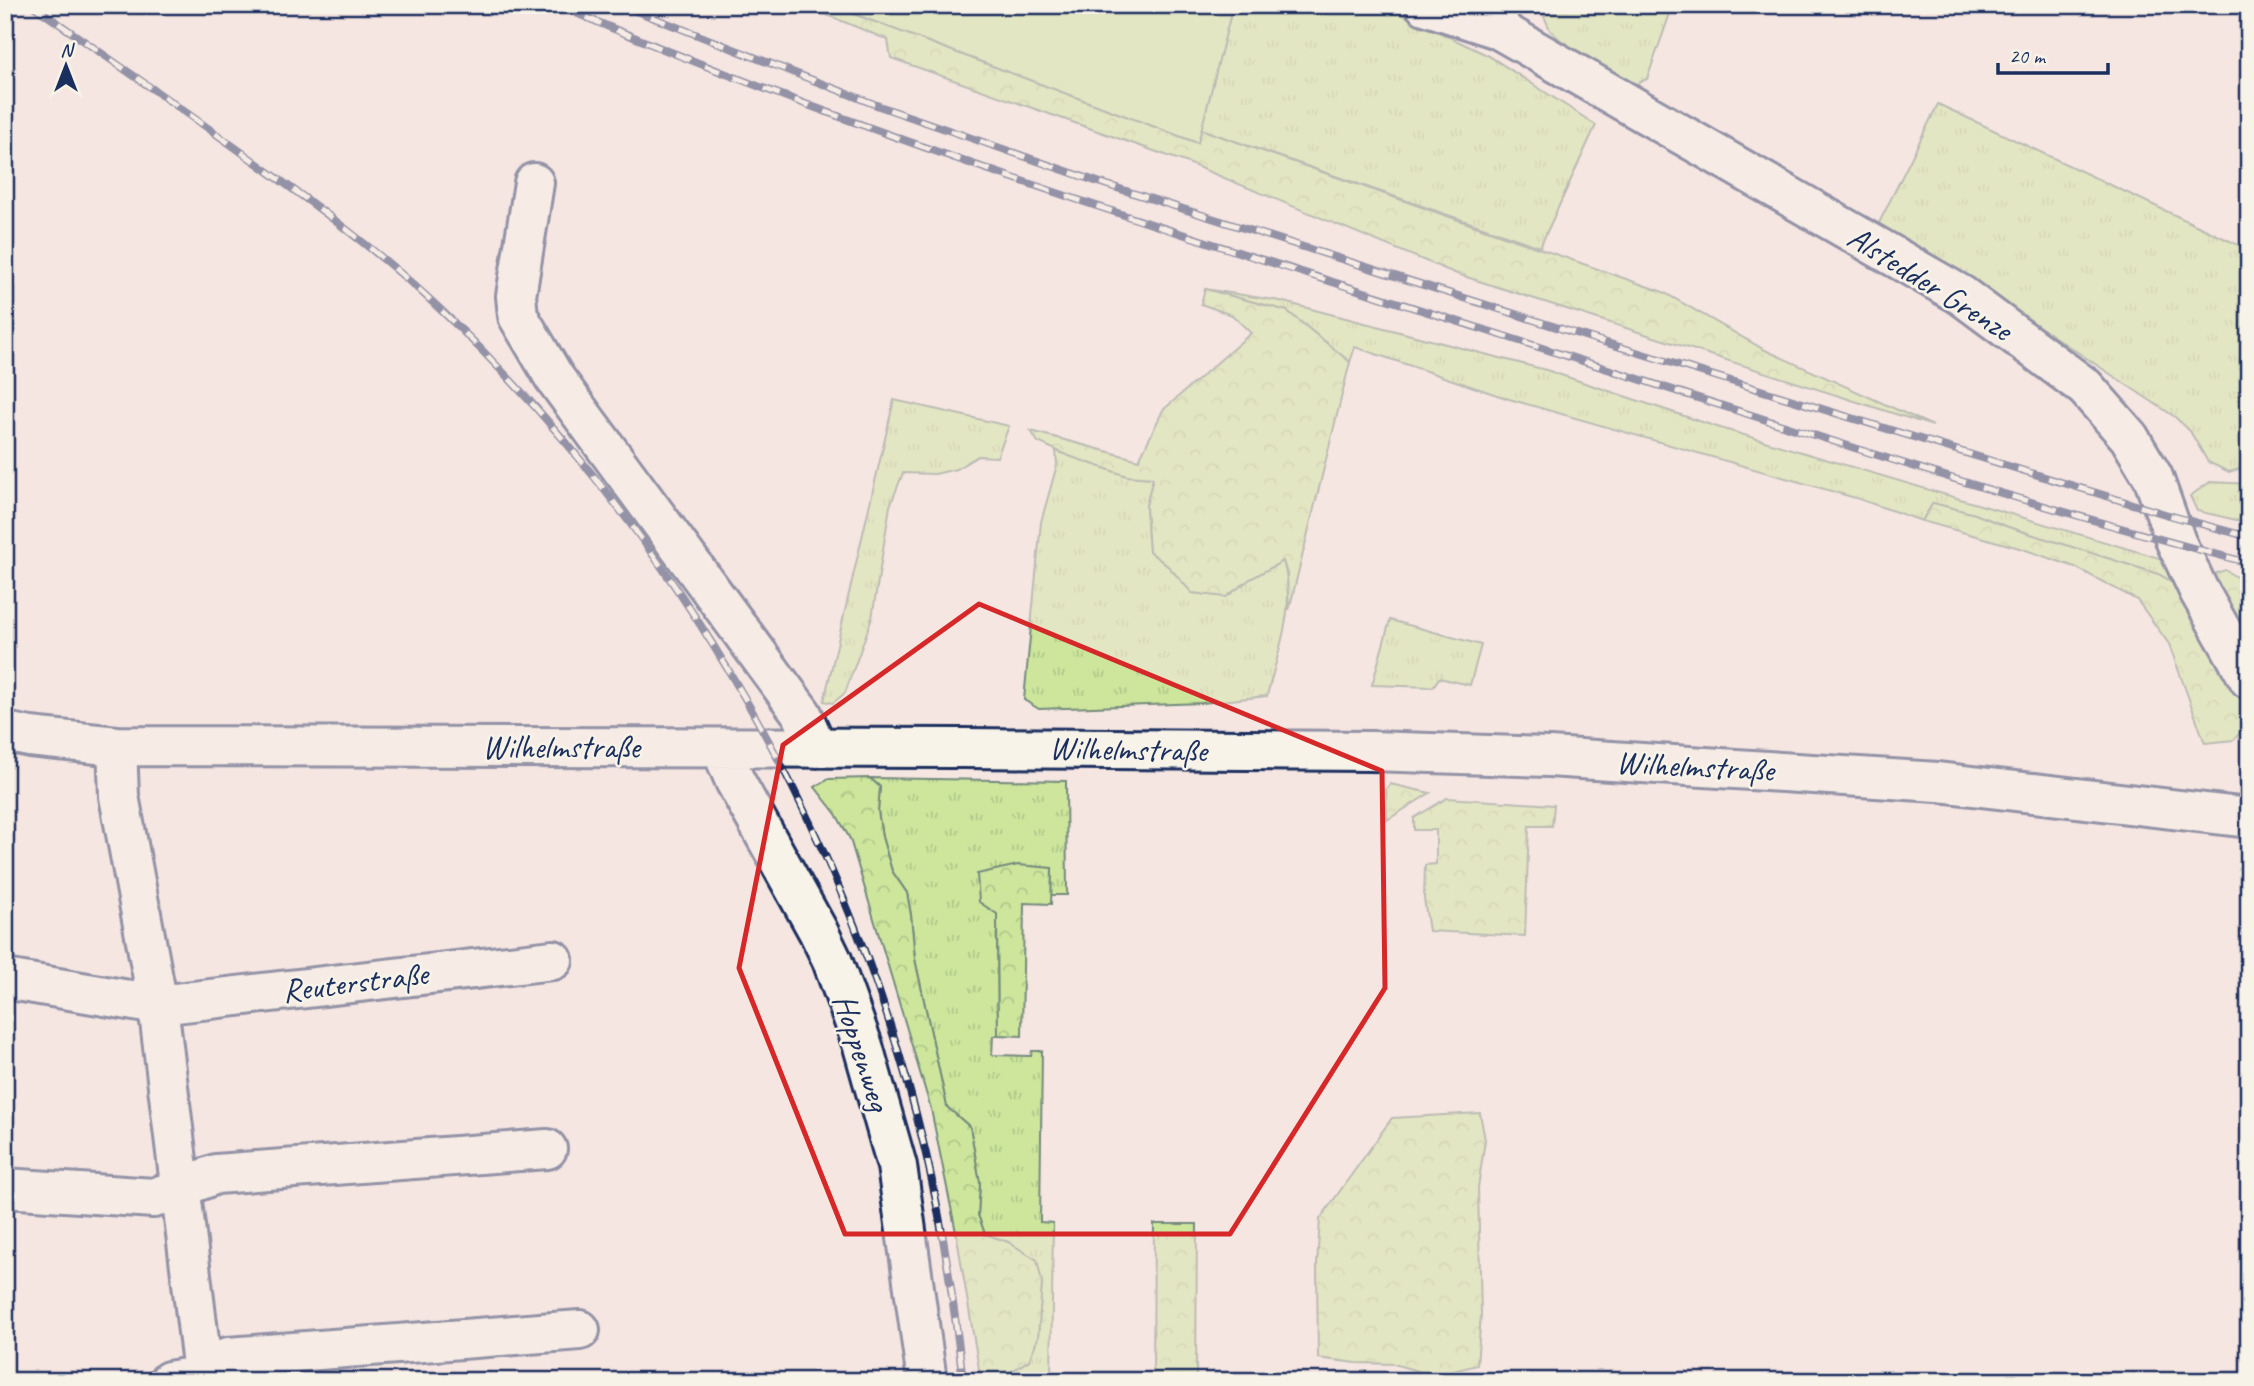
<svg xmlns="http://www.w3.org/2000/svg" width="2254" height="1386" viewBox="0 0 2254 1386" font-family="Caveat,sans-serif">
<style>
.grass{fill:url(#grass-tufts);stroke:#748a7d;stroke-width:2}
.forest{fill:url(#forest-crowns);stroke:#748a7d;stroke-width:2}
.garden{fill:#cde69c;stroke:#748a7d;stroke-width:2}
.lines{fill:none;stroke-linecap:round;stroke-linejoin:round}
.minor-casing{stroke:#1b2f5e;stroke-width:44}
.minor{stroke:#f7f3e8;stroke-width:38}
.rail-casing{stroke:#1b2f5e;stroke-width:8}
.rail{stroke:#f7f3e8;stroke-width:5;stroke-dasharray:16;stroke-linecap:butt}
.marked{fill:none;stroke:#d62828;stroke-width:5;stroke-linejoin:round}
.labels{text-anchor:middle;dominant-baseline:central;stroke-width:5;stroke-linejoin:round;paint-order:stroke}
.street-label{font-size:33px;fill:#1b2f5e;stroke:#f7f3e8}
</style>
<defs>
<pattern id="grass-tufts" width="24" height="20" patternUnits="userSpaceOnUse" patternTransform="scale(1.75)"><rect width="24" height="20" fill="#cde69c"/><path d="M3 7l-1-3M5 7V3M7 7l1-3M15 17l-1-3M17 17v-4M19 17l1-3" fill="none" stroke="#afc689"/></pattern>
<pattern id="forest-crowns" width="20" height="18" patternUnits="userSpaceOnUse" patternTransform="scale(1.75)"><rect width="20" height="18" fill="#cde69c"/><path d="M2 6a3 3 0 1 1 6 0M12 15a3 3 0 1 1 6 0" fill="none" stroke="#afc689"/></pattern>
</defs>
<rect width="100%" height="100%" fill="#f5e6e1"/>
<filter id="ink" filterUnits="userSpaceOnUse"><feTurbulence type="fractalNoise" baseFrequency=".0143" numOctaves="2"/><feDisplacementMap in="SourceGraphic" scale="14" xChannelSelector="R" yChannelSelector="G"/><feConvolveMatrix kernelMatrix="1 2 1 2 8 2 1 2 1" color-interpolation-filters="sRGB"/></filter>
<g filter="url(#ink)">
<path class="grass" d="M1233,5h149l107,51 107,69 -56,122 -340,-118z
M1539,5h134l-26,74 -22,10 -30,-16 -45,-43z
M1938,104l311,146v216l-20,6 -21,-10 -18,-31 -15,-14 -188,-125 -112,-61z
M1205,289l75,12 266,69 171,57 449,133 10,24 -18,-10 -150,-47 -34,-13 -41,-11 -11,18 -63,-22 -350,-100 -154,-52 -5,15 -63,-51z
M894,400l115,26 -12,31 -19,-1 -22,13 -21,5 -32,-1 -13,33 -18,112 -27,75 -12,10 -9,-2z
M1056,451l71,25 26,2 -7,28 3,45 20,16 24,26 33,4 24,-18 33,-18c14,47 -5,89 -16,135l-65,7 -163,6 -15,-9 17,-178 16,-57z
M2210,482l39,2v39l-52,-12 -7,-15z
M1390,620l91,25 -11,40 -31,-7 -6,9 -61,-2z
M870,778l196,3 1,114h-16l1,-26 -55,44 1,122 -5,1 -1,19 39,1 1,-5h10l-2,171 13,1 -2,158h-55l33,-21 9,-23 4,-55 -6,-22 -28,-18 -23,-8 -7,-19 2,-32 -10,-56 -23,-20 -32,-148 -4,-44 -4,-22 -15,-22 -10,-34 -4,-26 2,-24z"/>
<path class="forest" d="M803,5h27l367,138 3,-14 463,163 102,58 168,76 -476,-152 -269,-111 -297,-105 -3,-18z
M1205,289l82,22 63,51 -61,248 -2,-36 -4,-13 -33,18 -24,18 -34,-4 -23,-26 -20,-16 -3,-45 7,-28 -26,-2 -58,-20 -31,-14 -7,-11 108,29 24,-50 88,-77 -19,-18 -31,-11z
M1933,503l42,11 33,13 150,47 18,10 61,106c10,21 14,32 -3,50l-29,3 -36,-99 -32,-44 -62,-33 -52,-18 -101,-28z
M2225,570l24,15v55l-38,-65z
M870,778l10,9 -2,24 4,26 10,34 15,22 4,22 4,44 32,148 23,20 10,56 -2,32 7,19 23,8 29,18 5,22 -4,55 -9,23 -33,21h-15l-25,-149 -25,-123 -81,-270 -14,-25 -21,-27 14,-8z
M1390,784l40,9 -43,27 -1,-31z
M1447,798l107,7 -2,21h-23l-4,110 -96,-5 -5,-32 1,-34 11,-1v-34h-22v-12z
M1018,865l34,3 -1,36 -27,-1 -2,133 -24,-1 -1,-121 -18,-12 -2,-28z
M1480,1113l5,27 -7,48 3,127 -4,50 -43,11 -40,-12 -38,-1 -38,-5 -1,-93 3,-46 72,-101z
M1154,1224h43l-1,157h-43z"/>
<path class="garden" d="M830,5h403l-35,138z"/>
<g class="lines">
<defs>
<path id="minor" d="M1425,5l73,24
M1498,5v24l463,266 124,92 44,50 24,40 23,65 23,49 50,88
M534,183l-18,113 2,20 36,61 248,337 15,34
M5,732l25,5 87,9 845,2 409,3 178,6 389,25 311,36
M117,746l2,50 39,209 46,376
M721,748l14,33 83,150 14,29 31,86 34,120 30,215
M5,979l153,26 395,-45
M5,1188l149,10 62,-24 331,-25
M169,1381l35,-6 24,-18 352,-27"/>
</defs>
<use href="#minor" class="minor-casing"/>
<use href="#minor" class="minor"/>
<defs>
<path id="rail" d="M32,5c81,56 162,112 241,170 59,42 117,86 169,136 234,222 409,525 483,839 18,75 29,153 38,231
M557,5c308,132 628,231 947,331 246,78 495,162 745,227
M621,5l258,101 219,76 499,158 568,174 84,23"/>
</defs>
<use href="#rail" class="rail-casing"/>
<use href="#rail" class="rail"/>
</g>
</g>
<path d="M0 0H2254V1386H0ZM979,604l403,167 3,217 -155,246h-385l-106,-266 44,-223z" fill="#f5e6e1" fill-opacity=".55" fill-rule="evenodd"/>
<path class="marked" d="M979,604l403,167 3,217 -155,246h-385l-106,-266 44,-223z"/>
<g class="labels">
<g class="street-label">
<text transform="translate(1930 283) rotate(32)">Alstedder Grenze</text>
<text x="561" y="747">Wilhelmstraße</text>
<text transform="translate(1128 749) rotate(1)">Wilhelmstraße</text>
<text transform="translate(1695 766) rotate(3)">Wilhelmstraße</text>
<text transform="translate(355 982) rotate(-7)">Reuterstraße</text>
<text transform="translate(862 1052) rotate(72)">Hoppenweg</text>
</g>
</g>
<rect width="2254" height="1386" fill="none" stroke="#f7f3e8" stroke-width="28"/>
<rect x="14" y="14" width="2226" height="1358" fill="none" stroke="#1b2f5e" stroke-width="2.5" filter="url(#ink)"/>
<g transform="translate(66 66)" stroke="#f7f3e8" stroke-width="5" paint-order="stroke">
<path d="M0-5L12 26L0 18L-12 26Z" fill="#1b2f5e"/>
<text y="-10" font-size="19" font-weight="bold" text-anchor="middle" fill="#1b2f5e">N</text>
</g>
<path d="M1998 63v10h110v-10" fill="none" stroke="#1b2f5e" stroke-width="3.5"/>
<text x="2009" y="63" font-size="21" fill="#1b2f5e" stroke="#f7f3e8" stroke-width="5" paint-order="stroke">20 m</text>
</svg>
